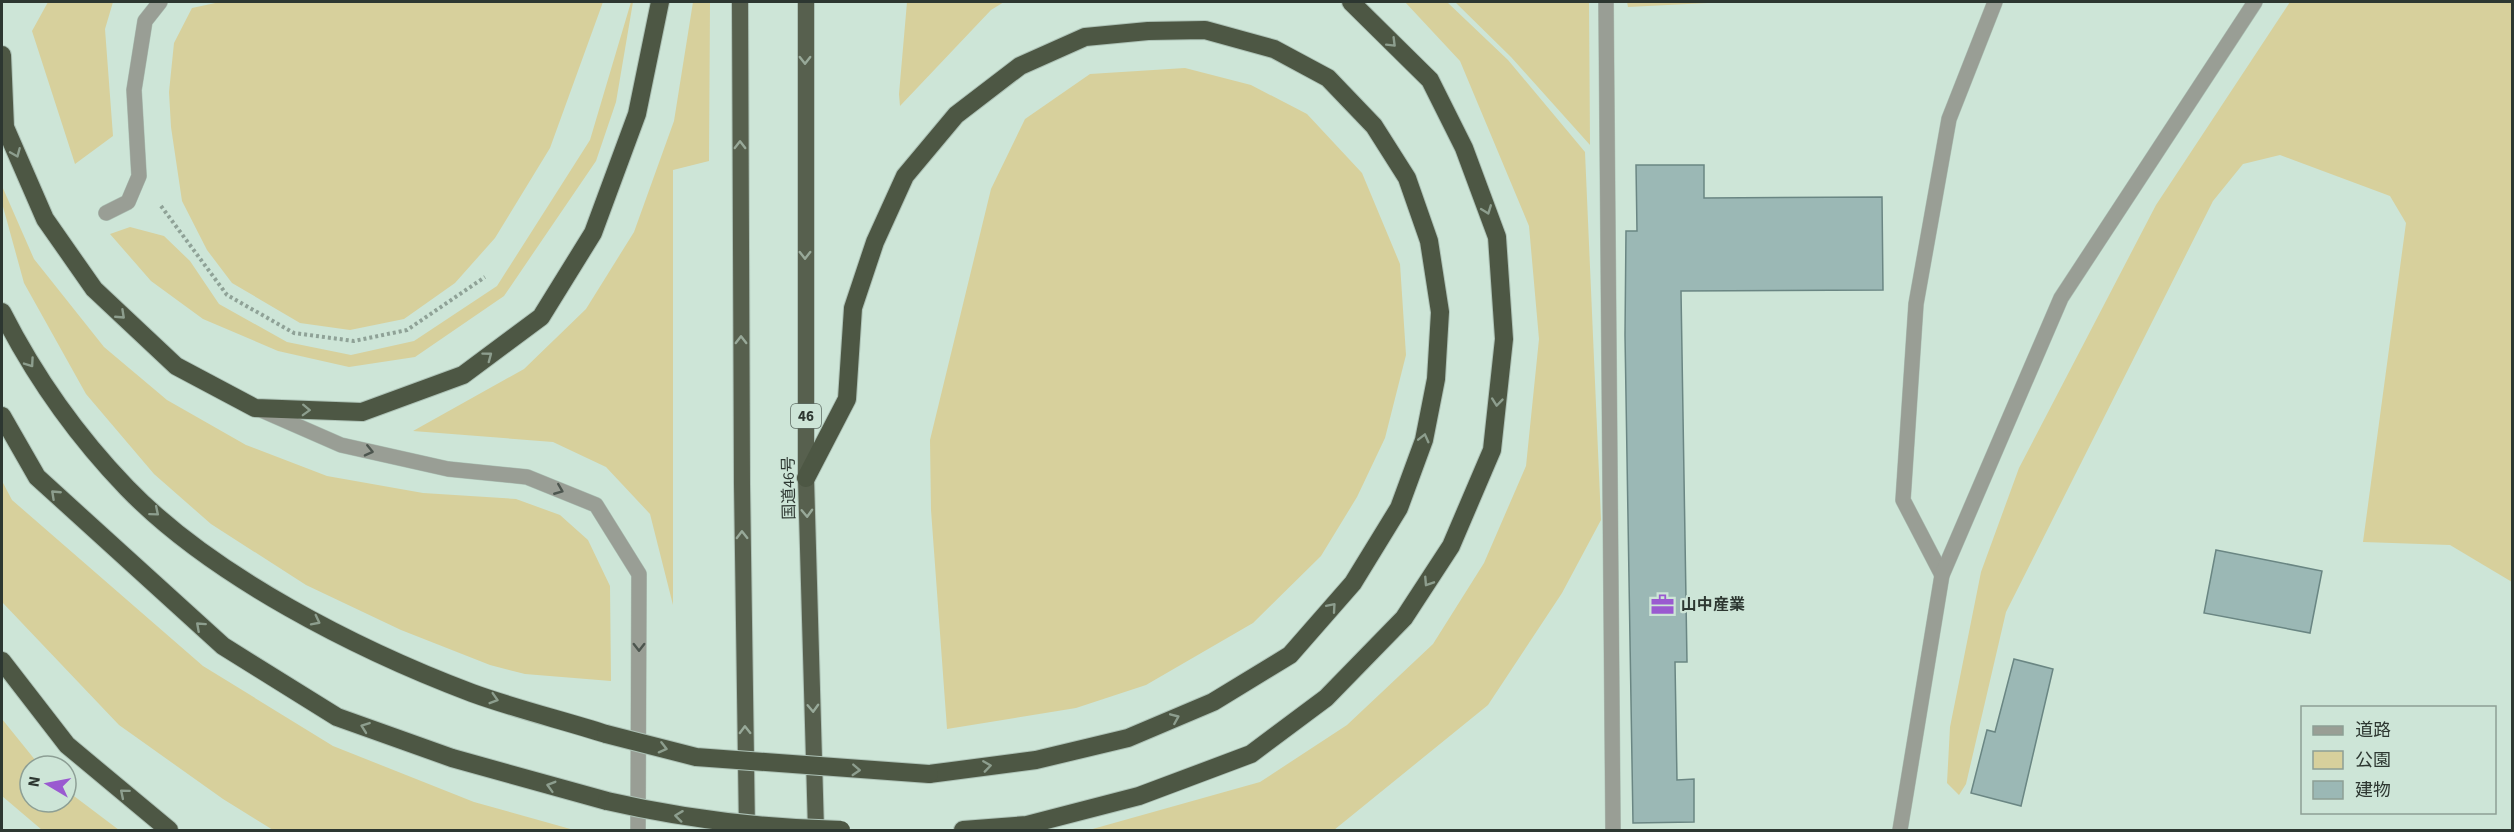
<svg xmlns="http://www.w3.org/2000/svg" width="2514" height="832" viewBox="0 0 2514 832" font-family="'Source Sans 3','Noto Sans JP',sans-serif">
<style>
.green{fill:#d7d09c}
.building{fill:#9bb8b5;stroke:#6a8683;stroke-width:1.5}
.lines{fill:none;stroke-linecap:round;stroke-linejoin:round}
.service-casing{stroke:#adc2b6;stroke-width:16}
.minor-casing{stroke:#adc2b6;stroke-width:16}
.tertiary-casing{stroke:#adc2b6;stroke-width:16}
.trunk-casing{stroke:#adc2b6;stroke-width:18}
.motorway-casing{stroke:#adc2b6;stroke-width:20}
.path{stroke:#8fa297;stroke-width:4;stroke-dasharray:3 3;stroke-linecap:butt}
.service{stroke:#999e95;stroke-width:15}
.minor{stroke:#999e95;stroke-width:15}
.tertiary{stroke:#999e95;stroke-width:15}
.trunk{stroke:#57604e;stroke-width:16}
.motorway{stroke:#4d5744;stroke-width:18}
.motorway-bridge-casing{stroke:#adc2b6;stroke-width:20;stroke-linecap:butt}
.motorway-bridge{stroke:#4d5744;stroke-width:18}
.oneway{stroke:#8d9e8e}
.oneway2{stroke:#98a999}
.oneway3{stroke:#4d564f}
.labels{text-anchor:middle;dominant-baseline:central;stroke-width:4.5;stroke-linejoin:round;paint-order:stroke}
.shield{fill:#cde5d7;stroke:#5d6b63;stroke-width:1.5}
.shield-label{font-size:15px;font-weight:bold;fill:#2d3731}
.street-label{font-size:16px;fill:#2d3731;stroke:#cde5d7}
.poi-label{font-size:16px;font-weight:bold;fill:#2d3731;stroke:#cde5d7;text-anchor:start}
</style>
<rect width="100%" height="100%" fill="#cde5d7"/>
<path class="green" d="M48,2h65l-8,27 8,107 -38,28 -43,-133z
M220,2h383l-53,146 -55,90 -40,45 -51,36 -54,11 -50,-7 -68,-40 -25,-33 -25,-49 -11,-74 -2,-35 5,-49 18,-35z
M631,2h2l-17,100 -20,59 -92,135 -89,61 -66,10 -71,-16 -75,-32 -52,-38 -41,-47 20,-7 34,9 26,25 29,43 68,38 64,13 63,-14 83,-55 93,-146z
M693,2h17l-1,159 -36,9v435l-23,-91 -44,-47 -53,-25 -140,-11 111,-62 62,-60 48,-77 40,-111z
M907,2h97l-13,8 -91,96 -1,-12z
M1405,2h42l61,58 77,92 16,368 -39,73 -74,112 -154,125h-245l171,-48 87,-57 86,-81 51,-81 42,-97 13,-127 -10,-113 -69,-165z
M1455,2h134l1,143 -79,-88z
M1627,2h101l-100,5z
M2290,2h222v580l-62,-37 -87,-3 43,-319 -16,-27 -110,-41 -37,9 -30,37 -207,411 -40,172 -7,11 -12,-12 3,-56 31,-155 38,-104 137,-263z
M1185,68l66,17 56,29 55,59 38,91 6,91 -21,83 -28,59 -36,59 -68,67 -107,62 -70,23 -129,21 -16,-219 -1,-70 61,-251 34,-70 65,-45z
M2,186l32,73 70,88 63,53 79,45 81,31 96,17 93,6 44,16 28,25 22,46 1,95 -86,-7 -35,-9 -89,-35 -95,-45 -95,-61 -57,-50 -68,-80 -62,-111 -22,-80z
M2,481l10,19 191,166 130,80 141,56 100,28h-301l-50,-31 -104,-74 -117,-123z
M2,719l38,47h-10v36h36v-12l53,40h-77l-40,-34z"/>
<path class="building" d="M1636,165h68v33l178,-1 1,93 -202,1 6,371h-12l2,118 17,-1v43l-61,1 -8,-488 1,-104h11z
M2216,550l106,21 -12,62 -106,-20z
M2014,659l39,10 -32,137 -50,-13 16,-63 8,2z"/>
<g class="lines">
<defs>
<path id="service" d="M1606,2l7,828
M106,213l22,-11 11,-26 -5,-86 11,-69 15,-19
M261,410l80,35 107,24 79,8 69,28 43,69 -1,256"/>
<path id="minor" d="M1942,575l-39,-75 13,-196 33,-185 46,-117"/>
<path id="tertiary" d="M1900,830l42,-255 119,-277 194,-296"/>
<path id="trunk" d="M740,2l2,482 5,346
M806,2v476l10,352"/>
<path id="motorway" d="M2,55l3,72 40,92 49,70 82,77 79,42 107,4 101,-37 78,-58 52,-84 44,-119 23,-112
M2,312c32,63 76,125 125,176 85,88 231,162 345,205 44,16 90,27 134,41
M2,416l35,61 186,169 114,71 115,41 155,43
M806,478l41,-79 6,-91 22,-66 30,-66 51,-61 64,-49 65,-29 63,-6 57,-1 69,19 54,29 46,48 33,52 22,63 11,71 -4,67 -12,61 -25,68 -46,75 -63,72 -77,47 -85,36 -92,22 -107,14
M2,661l65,84 102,85
M963,830l64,-5 112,-29 112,-42 75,-56 78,-80 47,-72 41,-96 12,-111 -7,-102 -33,-89 -34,-68 -79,-78"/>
</defs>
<use href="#service" class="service-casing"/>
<use href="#minor" class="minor-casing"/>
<use href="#tertiary" class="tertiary-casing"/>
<use href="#trunk" class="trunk-casing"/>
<use href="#motorway" class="motorway-casing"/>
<path class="path" d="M161,206l66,89 67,38 60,8 53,-11 78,-53"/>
<use href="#service" class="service"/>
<use href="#minor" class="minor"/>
<use href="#tertiary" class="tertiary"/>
<use href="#trunk" class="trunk"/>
<use href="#motorway" class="motorway"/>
<defs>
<path id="motorway-bridge" d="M606,734l90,23 233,17
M607,801c78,18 155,27 234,29"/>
</defs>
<use href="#motorway-bridge" class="motorway-bridge-casing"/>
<use href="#motorway-bridge" class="motorway-bridge"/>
</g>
<defs><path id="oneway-chevron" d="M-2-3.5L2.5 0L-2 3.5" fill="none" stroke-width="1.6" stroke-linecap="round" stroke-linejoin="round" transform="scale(1.5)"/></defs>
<g class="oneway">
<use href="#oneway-chevron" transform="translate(1392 43) rotate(45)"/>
<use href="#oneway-chevron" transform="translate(16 153) rotate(67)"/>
<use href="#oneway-chevron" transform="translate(1487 210) rotate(69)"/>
<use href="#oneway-chevron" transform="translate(121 315) rotate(43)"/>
<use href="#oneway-chevron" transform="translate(488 356) rotate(-37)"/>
<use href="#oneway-chevron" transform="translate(30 363) rotate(55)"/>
<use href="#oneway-chevron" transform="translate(1497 402) rotate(96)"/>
<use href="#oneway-chevron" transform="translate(306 410) rotate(2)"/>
<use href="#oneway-chevron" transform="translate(1424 438) rotate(-76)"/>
<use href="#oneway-chevron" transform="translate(55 494) rotate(-137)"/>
<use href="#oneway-chevron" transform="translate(155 512) rotate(40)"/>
<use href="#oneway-chevron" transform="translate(1428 582) rotate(123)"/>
<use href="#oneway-chevron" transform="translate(1332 607) rotate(-49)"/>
<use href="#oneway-chevron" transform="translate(316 621) rotate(27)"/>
<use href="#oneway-chevron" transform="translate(200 626) rotate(-138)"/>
<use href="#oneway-chevron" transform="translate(494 699) rotate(17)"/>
<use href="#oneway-chevron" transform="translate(1175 718) rotate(-23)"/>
<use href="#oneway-chevron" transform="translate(365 727) rotate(-160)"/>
<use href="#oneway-chevron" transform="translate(663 748) rotate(14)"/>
<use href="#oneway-chevron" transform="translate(987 766) rotate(-8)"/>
<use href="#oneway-chevron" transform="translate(856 770) rotate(3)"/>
<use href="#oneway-chevron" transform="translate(551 786) rotate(-164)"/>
<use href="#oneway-chevron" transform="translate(124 793) rotate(-140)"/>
<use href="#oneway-chevron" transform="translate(679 816) rotate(-173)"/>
</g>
<g class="oneway2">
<use href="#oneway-chevron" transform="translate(805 60) rotate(90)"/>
<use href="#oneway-chevron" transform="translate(740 145) rotate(-90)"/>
<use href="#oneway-chevron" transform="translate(805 255) rotate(90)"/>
<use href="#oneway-chevron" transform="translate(741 340) rotate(-90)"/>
<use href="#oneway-chevron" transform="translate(807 513) rotate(88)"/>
<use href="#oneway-chevron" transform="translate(742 535) rotate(-91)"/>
<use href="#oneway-chevron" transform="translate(813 708) rotate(88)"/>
<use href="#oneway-chevron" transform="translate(745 730) rotate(-91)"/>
</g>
<g class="oneway3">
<use href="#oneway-chevron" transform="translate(369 451) rotate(13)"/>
<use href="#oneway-chevron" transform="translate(559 490) rotate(22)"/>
<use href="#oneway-chevron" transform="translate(639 647) rotate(90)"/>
</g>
<defs>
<symbol id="office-bare" viewBox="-9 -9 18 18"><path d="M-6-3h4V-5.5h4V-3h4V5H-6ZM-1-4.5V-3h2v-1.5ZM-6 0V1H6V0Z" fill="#9a5ad0" stroke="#cde5d7" stroke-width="2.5" paint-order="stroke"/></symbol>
</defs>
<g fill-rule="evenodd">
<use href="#office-bare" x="1646" y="588" width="33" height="33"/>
</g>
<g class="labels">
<rect class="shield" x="791" y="404" width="30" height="24" rx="4.5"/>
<g class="shield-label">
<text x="806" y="416">46</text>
</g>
<g class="street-label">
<text transform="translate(789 488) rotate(-91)">国道46号</text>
</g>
<g class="poi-label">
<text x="1681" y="605">山中産業</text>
</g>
</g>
<rect width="2514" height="832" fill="none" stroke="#2d3731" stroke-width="6"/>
<rect x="2301" y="706" width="195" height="108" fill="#cde5d7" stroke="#8d9f95" stroke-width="1.5"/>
<rect x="2313" y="726" width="30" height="9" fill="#999e95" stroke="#8d9f95" stroke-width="1.5"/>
<text x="2355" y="736" font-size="18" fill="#2d3731">道路</text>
<rect x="2313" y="751" width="30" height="18" fill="#d7d09c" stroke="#8d9f95" stroke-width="1.5"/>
<text x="2355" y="766" font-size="18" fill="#2d3731">公園</text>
<rect x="2313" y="781" width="30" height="18" fill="#9bb8b5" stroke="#8d9f95" stroke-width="1.5"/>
<text x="2355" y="796" font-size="18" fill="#2d3731">建物</text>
<g transform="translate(48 784) rotate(280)"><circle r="28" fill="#cde5d7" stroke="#8d9f95" stroke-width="1.5"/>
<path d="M0-4.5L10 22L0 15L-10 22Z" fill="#9a5ad0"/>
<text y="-9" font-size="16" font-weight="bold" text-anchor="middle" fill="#2d3731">N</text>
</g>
</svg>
